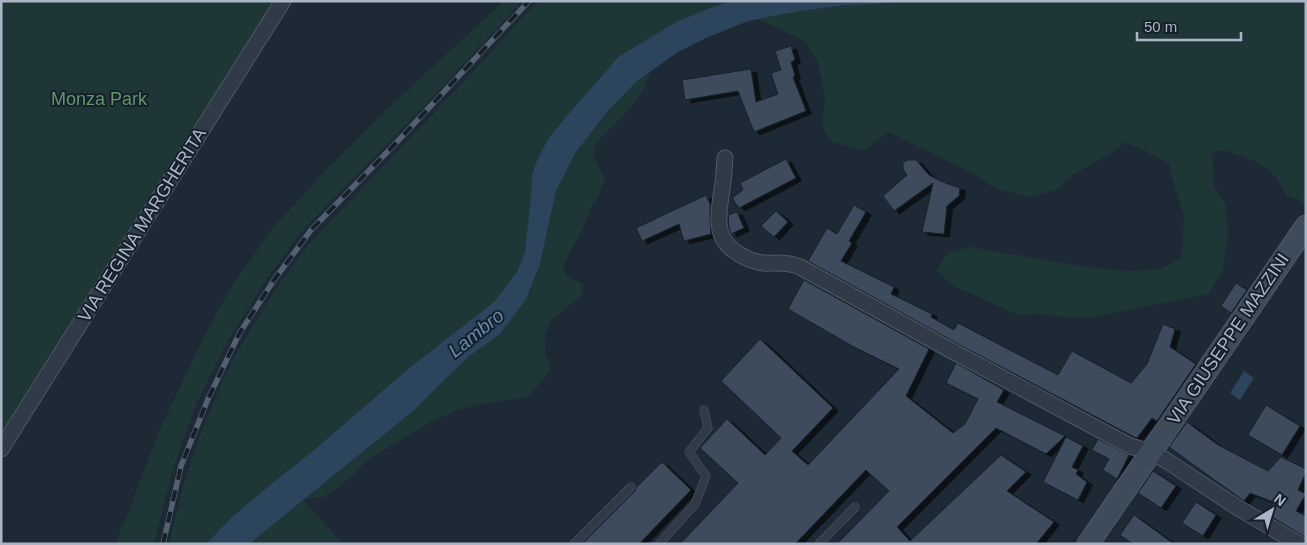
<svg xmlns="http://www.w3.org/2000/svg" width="1307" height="545" viewBox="0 0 1307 545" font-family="Arial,sans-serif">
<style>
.green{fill:#1f3637}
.water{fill:#2d445d}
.building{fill:#3d4c5c;stroke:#18222d;filter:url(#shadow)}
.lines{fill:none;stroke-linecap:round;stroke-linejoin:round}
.lane-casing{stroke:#4e5965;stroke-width:9}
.street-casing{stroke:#4e5965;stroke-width:17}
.secondary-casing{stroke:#4e5965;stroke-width:23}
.lane{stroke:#303b47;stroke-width:8}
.street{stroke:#303b47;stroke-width:15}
.secondary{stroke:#3e4b5a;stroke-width:21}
.rail-casing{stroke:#52606f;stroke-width:5.5}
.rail{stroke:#16202b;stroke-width:4;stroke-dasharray:11;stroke-linecap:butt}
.labels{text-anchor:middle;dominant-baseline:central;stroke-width:4;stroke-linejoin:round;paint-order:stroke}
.park-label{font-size:18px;fill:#609669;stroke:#16202b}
.street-label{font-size:18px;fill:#aab6c5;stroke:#16202b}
.water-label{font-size:19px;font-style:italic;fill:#6789ab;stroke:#16202b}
</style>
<defs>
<filter id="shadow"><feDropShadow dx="5.5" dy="3" stdDeviation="0" flood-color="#0009"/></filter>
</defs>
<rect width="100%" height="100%" fill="#1d2a36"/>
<path class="green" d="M1,1h276l-276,437z
M504,1h18l-91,98 -129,132 -37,50 -35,56 -33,65 -25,70 -18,72h-39l13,-31 31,-82 48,-100 25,-45 39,-56 55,-60 74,-73z
M538,1h190l-52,21 -58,35 -15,18 -27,30 -26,31 -18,38 -1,22 -6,56 -8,20 -23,30 -86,67 -94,81 -38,30 -44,37 -26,27h-37l15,-61 14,-43 24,-58 14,-28 39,-64 34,-46 151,-158z
M909,1h397v204l-7,-5 -12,-4 -11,-19 -7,-7 -14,-9 -27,-10h-16l2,35 12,20 2,29 -5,34 -14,25 -120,24 -23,-1 -25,-3 -23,1 -64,-29 -18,-15 11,-17 22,-7 124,21 37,3 31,-2 21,-12 2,-42 -10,-29 -5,-23 -43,-21 -16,12 -38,21 -14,14 -27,8 -33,-8 -25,-15 -85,-42 -25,19 -33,-10 -8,-16 3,-26 -7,-37 -14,-21 -24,-12 -23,-10c29,-5 59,-12 89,-14 21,-2 42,-2 63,-4z
M650,72l-7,19 -17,22 -29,29 -4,11 4,11 8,13 -6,18 -6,8 -12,29 -18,34 4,11 16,7 -1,11 -32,27 -4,10 -1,20 6,18 -23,27 -48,7 -22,6 -24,10 -68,41 -9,10 -19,17 -12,8 -23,4 40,44h-93l5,-5 157,-127 56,-55 32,-24 26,-34 14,-35 16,-73 20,-39 31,-40 30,-31z"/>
<path class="water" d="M728,1h181l-35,3 -28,1 -46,6 -52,10 -40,16 -30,15 -41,29 -30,31 -31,40 -20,39 -16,73 -14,35 -26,35 -32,23 -56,55 -157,127 -5,5h-44l26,-27 44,-37 38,-30 94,-81 86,-67 23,-30 8,-20 6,-56 1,-22 7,-18 11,-20 26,-31 27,-30 15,-18 58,-35z
M1244,371l10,7 -14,22 -10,-7z"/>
<path class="building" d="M791,46l4,14 -4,2 4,14 -2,1 13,34 -52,21 -16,-41 -53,9 -3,-20 69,-11 5,33 22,-8 -7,-21 10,-3 -6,-19z
M786,159l10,19 -57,30 -7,-10 11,-8 -3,-7z
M908,160h8l13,15 11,6 20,7 -1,8 -12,10 -3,28 -22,-2 11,-49 -39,28 -11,-15 24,-21 -4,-6v-7z
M706,195l4,9v18l1,12 -27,7 -5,-17 -37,17 -6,-13z
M854,205l12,7 -17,29 3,2 -11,18 53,26 -3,7 41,20 -1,3 23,13 4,-7 100,52 14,-24 59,32 16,-19 16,-40 12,5 -5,18 26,17 -39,57 -5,-3 -15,20 -3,-1 -176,-93 -150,-83 19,-33 10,6z
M776,211l12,11 -14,15 -13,-11z
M737,212l7,16 -13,6 -2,-6 -1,-13z
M804,280l125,69 -23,47 47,37 12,-9 13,-25 -32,-16 10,-20 48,27 -7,12 68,34 -19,18 -50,-26 -99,99 13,14 91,-86 25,17 -19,19 47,31 -18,22h-199l52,-53 -23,-21 -71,74h-115l58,-61 -38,-35 27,-29 38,36 16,-17 -60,-57 39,-42 73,69 -41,43 16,14 91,-96 -45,-22 -66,-38z
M1236,283l11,7 -16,23 -10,-7z
M1266,405l34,21 -18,29 -34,-20z
M1187,422l31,23 50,26 13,-14 25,12v3l-8,18 8,4 -10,17 10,5v22l-37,-23 4,-13 -23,-9 -6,8 -75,-54z
M1066,437l17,9 -11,21 6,3 -2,4 11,8 -9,18 -35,-18z
M1098,439l31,16 -12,24 -14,-9 6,-11 -17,-9z
M662,462l29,28 -52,54h-57l53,-53 1,-3z
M1153,471l23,15 -15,22 -23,-15z
M1196,502l20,13 -13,21 -21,-13z
M1134,515l40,29h-41l-13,-9z"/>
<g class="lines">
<defs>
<path id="lane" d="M574,544l57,-57
M659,544l36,-40 11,-28 -17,-24 19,-24 -4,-18
M819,544l36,-37"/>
<path id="street" d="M725,158c-1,10 -1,21 -3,31 -3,22 -9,46 11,61 8,6 15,10 25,12 6,2 13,1 19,1 8,0 16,1 23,4l154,85 176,94 21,6 16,9 68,45 64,38
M1,449l282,-448"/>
<path id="secondary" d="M1088,544l218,-318"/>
</defs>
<use href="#lane" class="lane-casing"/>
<use href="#street" class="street-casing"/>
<use href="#secondary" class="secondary-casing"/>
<use href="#lane" class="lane"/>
<use href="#street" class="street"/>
<use href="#secondary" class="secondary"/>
<defs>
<path id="rail" d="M163,544l18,-78 27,-67 31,-65 35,-54 37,-50 85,-87 133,-142"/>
</defs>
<use href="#rail" class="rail-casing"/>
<use href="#rail" class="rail"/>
</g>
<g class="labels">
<g class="park-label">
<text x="99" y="99">Monza Park</text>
</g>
<g class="street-label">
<text transform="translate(142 225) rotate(-58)">VIA REGINA MARGHERITA</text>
<text transform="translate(1228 339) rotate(-56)">VIA GIUSEPPE MAZZINI</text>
</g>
<g class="water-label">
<text transform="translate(476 333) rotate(-39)">Lambro</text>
</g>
</g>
<rect width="1307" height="545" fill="none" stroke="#aab6c5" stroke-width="5"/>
<g transform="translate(1272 510) rotate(38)" stroke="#16202b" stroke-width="4" paint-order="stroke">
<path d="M0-4L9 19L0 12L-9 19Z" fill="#aab6c5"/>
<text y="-8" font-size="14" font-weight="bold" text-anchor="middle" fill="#aab6c5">N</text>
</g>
<path d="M1137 32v8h104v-8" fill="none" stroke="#aab6c5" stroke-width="2.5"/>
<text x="1144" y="32" font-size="15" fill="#aab6c5" stroke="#16202b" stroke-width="4" paint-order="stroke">50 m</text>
</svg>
